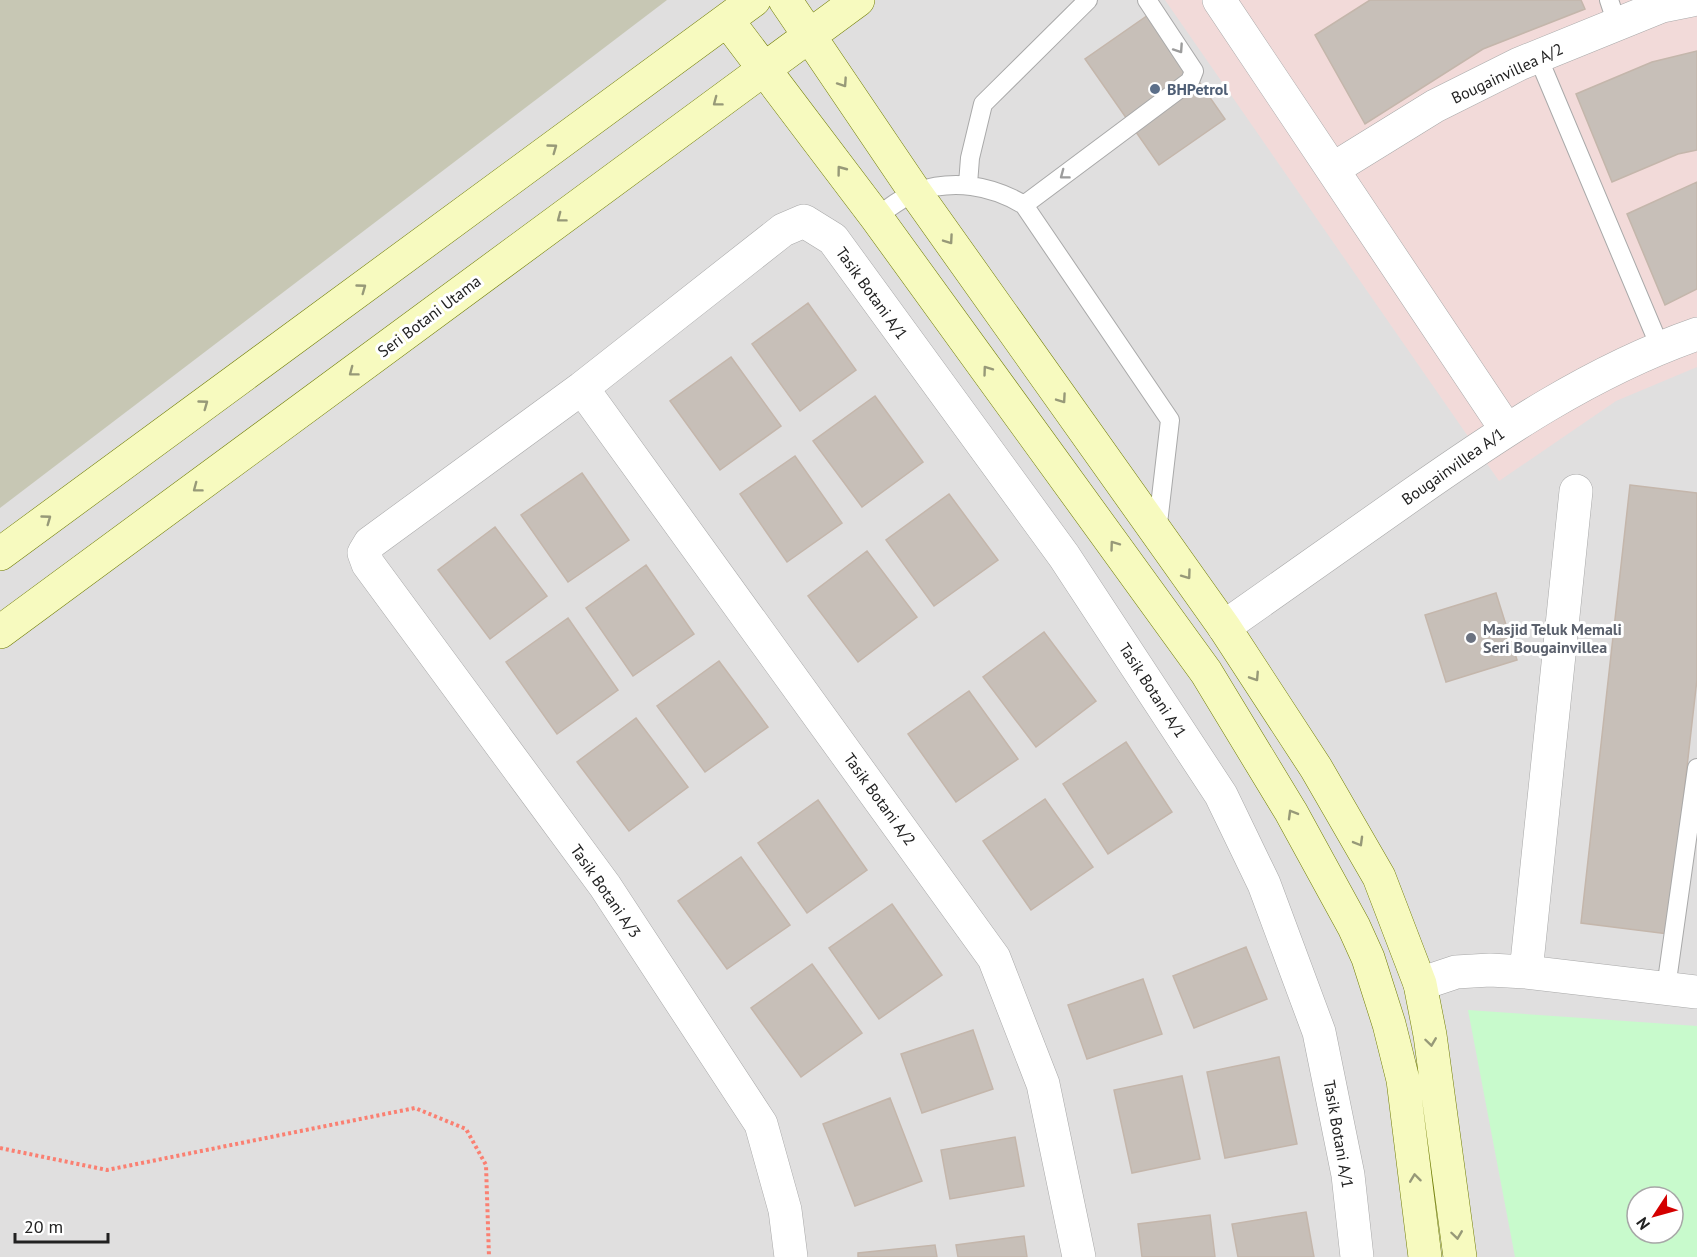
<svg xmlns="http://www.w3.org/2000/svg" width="1697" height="1257" viewBox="0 0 1697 1257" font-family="'PT Sans',sans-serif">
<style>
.residential{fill:#e0dfdf;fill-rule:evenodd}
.commercial{fill:#f2dad9}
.construction{fill:#c7c7b4}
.park{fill:#c8facc;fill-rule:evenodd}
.building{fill:#c7bfb8;stroke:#c4b6ab;stroke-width:1.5}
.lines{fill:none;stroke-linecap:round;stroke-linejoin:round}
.lane-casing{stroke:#a9a9a9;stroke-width:20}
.street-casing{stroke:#a9a9a9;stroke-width:34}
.secondary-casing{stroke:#707d05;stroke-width:34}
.path{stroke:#fa8072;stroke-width:4;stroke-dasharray:3 3;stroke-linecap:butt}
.lane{stroke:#fff;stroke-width:18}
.street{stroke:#fff;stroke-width:33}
.secondary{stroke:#f7fabf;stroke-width:33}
.oneway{stroke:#9c9c9c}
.oneway2{stroke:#979978}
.service-dot{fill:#5c6f8a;stroke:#fff;stroke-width:2}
.worship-dot{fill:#6b7280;stroke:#fff;stroke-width:2}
.labels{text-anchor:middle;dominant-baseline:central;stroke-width:6;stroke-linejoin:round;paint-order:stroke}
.street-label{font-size:16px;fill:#222;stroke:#fff}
.service-label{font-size:16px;font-weight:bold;fill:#4e5e75;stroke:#fff;text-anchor:start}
.worship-label{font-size:16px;font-weight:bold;fill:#5b616d;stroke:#fff;text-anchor:start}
</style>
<rect width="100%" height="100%" fill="#f2efe9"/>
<path class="residential" d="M0,0h1697v1257h-1697zM1637,1197h36v36h-36z"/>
<path class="commercial" d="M1165,0h532v367l-81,34 -117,80z"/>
<path class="construction" d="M0,0h667l-667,508z"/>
<path class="park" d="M1468,1010l229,16v231h-182zM1637,1197h36v36h-36z"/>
<path class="building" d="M1370,0h211l4,9 -102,40 -118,75 -50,-89z
M1151,13l74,106 -66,46 -74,-106z
M1697,51v99l-19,4 -66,28 -36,-88 76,-32z
M1697,182v107l-32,16 -38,-91z
M808,303l48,67 -56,41 -48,-67z
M731,357l50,69 -61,44 -50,-69z
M875,396l48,66 -61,45 -49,-66z
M795,456l47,67 -55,39 -47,-68z
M582,473l47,67 -61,42 -47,-67z
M1630,485l67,8v186l-29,255 -87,-11z
M949,494l49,66 -64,46 -48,-66z
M495,527l52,69 -57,43 -52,-69z
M867,551l50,66 -59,45 -50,-66z
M646,565l48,69 -61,42 -47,-68z
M1496,593l21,67 -71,22 -21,-67z
M568,618l50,72 -61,44 -51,-72z
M1044,632l52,69 -60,46 -53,-70z
M719,661l49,66 -63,45 -48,-66z
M969,691l49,68 -62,43 -48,-68z
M636,718l52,69 -59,44 -52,-69z
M1126,742l46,70 -64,42 -45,-70z
M1045,799l48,68 -62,43 -48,-69z
M818,800l49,70 -60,43 -49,-70z
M741,857l49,68 -63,44 -49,-68z
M892,904l50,71 -63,44 -50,-71z
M1246,947l21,52 -73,29 -21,-52z
M812,964l50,69 -61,44 -50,-69z
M1143,979l19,55 -75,25 -19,-54z
M973,1030l20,59 -71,24 -21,-59z
M1279,1057l18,87 -72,14 -18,-86z
M1182,1076l18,83 -68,14 -18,-83z
M890,1098l32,83 -67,25 -32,-82z
M1015,1137l9,49 -74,13 -9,-49z
M1306,1212l8,45h-76l-6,-33z
M1210,1215l5,42h-73l-4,-33z
M1024,1236l3,21h-69l-2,-12z
M935,1245l2,12h-79v-4z"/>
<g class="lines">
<defs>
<path id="lane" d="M1609,0l8,24
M1538,57l122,290
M968,184l2,-26 13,-54 105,-104
M1024,205l166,-124 4,-10 -47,-71
M876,217c12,-8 26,-20 40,-25 37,-13 75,-7 108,13l146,215 -13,112
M1666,988l31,-220"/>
<path id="street" d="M1219,0l287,429
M1333,169l102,-63 84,-42 143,-58 30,-6
M582,388l412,570 49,126 36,173
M1224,627c62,-44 124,-87 186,-131 90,-63 181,-125 287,-162
M1526,972l50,-481
M1420,984l36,-12 34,-2 36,2 171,20
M791,1257l-6,-47 -24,-86 -156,-238 -237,-322 -4,-11 6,-10 212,-155 201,-158 21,-9 29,18 231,317 157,239 43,89 55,148 29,143 9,82"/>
<path id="secondary" d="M785,0l130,192 309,435 92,141 63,109 41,107 10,51 30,222
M727,20l149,197 330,455 85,140 63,115 14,31 21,66 14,56 22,177
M0,554l754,-554
M0,632l858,-632"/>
</defs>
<use href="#lane" class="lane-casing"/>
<use href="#street" class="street-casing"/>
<use href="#secondary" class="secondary-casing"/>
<path class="path" d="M0,1148l107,22 308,-62 51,21 20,36 3,92"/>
<use href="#lane" class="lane"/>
<use href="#street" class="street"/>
<use href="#secondary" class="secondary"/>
</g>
<defs><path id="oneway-chevron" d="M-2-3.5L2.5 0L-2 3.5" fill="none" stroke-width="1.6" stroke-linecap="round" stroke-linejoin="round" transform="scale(1.5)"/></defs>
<g class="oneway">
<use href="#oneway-chevron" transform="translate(1179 49) rotate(56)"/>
<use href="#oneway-chevron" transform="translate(1064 175) rotate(143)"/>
</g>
<g class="oneway2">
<use href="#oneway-chevron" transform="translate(843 83) rotate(56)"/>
<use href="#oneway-chevron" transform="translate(717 102) rotate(143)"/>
<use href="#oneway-chevron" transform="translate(553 148) rotate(-36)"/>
<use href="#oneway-chevron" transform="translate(841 170) rotate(-127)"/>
<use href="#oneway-chevron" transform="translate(561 218) rotate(143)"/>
<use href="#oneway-chevron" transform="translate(949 240) rotate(55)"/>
<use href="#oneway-chevron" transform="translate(362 288) rotate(-36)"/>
<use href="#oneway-chevron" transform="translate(987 370) rotate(-126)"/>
<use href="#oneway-chevron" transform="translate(353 372) rotate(143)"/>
<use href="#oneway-chevron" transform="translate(1062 399) rotate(55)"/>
<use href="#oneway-chevron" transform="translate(204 404) rotate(-36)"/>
<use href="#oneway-chevron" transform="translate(197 488) rotate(143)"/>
<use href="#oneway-chevron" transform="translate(47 519) rotate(-36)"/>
<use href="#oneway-chevron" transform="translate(1114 545) rotate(-126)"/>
<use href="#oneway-chevron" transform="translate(1187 575) rotate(54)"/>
<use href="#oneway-chevron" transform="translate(1255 677) rotate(57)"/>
<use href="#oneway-chevron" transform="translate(1292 814) rotate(-120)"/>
<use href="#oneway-chevron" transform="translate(1359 842) rotate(60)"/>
<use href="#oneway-chevron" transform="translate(1431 1042) rotate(82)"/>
<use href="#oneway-chevron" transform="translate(1415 1178) rotate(-97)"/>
<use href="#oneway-chevron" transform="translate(1457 1235) rotate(82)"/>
</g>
<circle class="service-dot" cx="1155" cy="89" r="6"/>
<circle class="worship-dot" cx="1471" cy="638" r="6"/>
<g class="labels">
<g class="street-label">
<text transform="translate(1507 73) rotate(-25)">Bougainvillea A/2</text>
<text transform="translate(872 293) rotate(54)">Tasik Botani A/1</text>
<text transform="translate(429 316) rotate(-37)">Seri Botani Utama</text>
<text transform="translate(1453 466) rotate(-35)">Bougainvillea A/1</text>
<text transform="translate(1153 690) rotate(57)">Tasik Botani A/1</text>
<text transform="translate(880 799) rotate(54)">Tasik Botani A/2</text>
<text transform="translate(606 891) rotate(55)">Tasik Botani A/3</text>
<text transform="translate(1339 1134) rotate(80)">Tasik Botani A/1</text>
</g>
<g class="service-label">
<text x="1167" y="89">BHPetrol</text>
</g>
<g class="worship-label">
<text x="1483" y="629">Masjid Teluk Memali<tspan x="1483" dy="18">Seri Bougainvillea</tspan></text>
</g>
</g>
<g transform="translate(1655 1215) rotate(234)"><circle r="28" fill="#ffffff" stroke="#a7a7a7" stroke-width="1.5"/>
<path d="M0-4.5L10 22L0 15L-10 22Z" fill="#d40000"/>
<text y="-9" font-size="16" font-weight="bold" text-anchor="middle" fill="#222222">N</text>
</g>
<path d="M15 1233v9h93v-9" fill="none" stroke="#222222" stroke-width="3"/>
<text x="24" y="1233" font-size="18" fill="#222222" stroke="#ffffff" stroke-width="4.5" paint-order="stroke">20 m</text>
</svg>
